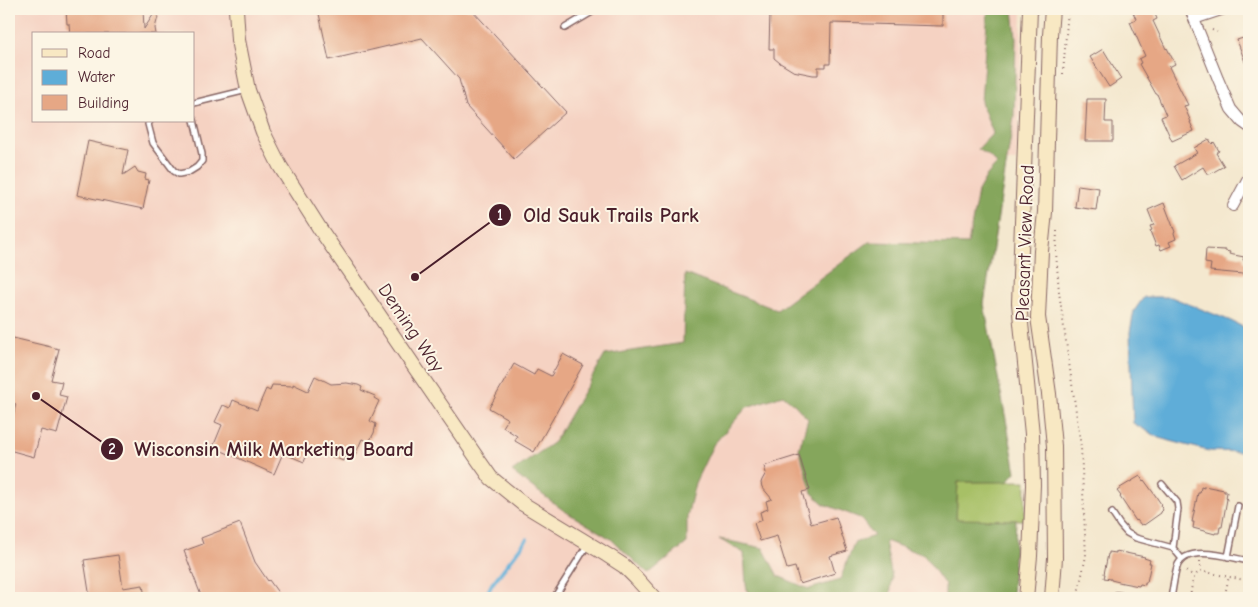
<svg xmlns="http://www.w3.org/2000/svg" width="1258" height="607" viewBox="0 0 1258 607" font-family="'Comic Neue',sans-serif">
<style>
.built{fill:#f5d2c2;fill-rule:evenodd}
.green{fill:#a7c066;stroke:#787048}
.forest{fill:#85a65b;stroke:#686243}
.water{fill:#5eadd8;stroke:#546682}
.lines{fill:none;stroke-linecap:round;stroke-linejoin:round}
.stream{stroke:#5eadd8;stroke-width:4}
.building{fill:#e6a785}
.lane-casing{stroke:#866564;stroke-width:8}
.street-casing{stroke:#866564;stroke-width:12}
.secondary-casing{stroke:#866564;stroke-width:16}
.path{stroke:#866564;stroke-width:2;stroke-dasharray:1 4;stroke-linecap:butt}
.lane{stroke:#fff;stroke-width:5}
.street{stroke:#fff;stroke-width:10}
.secondary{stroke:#f8e8c3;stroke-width:14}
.labels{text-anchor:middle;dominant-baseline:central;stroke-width:4;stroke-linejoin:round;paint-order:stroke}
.street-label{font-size:19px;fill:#4a1f2b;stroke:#fcf5e5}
.leader{fill:none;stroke:#4a1f2b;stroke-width:2}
.callout-dot{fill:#4a1f2b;stroke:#fcf5e5;stroke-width:2}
.mark-label{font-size:15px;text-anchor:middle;font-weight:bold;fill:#fff}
.callout-label{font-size:20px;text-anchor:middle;font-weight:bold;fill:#4a1f2b;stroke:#fcf5e5;stroke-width:4;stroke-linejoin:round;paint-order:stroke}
</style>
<rect width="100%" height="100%" fill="#fcf5e5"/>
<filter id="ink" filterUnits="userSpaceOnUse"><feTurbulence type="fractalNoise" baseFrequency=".02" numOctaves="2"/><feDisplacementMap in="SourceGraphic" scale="10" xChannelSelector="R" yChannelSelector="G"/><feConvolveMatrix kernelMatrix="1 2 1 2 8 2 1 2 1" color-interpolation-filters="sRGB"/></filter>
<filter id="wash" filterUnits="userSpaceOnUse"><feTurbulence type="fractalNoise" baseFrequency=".0096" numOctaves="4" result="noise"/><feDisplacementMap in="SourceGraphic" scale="20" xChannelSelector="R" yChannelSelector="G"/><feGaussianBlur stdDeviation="1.12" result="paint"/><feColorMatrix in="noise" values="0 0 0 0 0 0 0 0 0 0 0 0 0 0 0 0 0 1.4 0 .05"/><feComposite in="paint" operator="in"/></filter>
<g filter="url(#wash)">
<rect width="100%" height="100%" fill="#f4e8cf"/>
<path class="built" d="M9,9h1013l-3,123 -3,29 -19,3 -29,80 -99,-2 36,285 40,58 3,13h-939zM34,34h160v87h-160z"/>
<path class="green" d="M1026,481l-1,39h-69l2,-38z"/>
<path class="forest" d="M988,9h25l3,29 -2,79 -30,187 32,168 -9,10h-49l-2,37 60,1 -4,78h-67v-13l-21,-30 -39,-14 7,37 -2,20h-141l-3,-13 -2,-32 -25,-14 44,9 15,28 31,13 31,-9 14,-37 20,-7 -14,-18 -36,-14 -12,-11 -13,-44 9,-30 -13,-14 -12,-10 -36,12 -34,38 -18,38 -8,34v26l-39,31 -37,-35 -48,-29 -51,-38 42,-30 51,-87 78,-12 2,-69 92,36 92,-68 99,2 10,-53 9,-16 10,-11 -9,-9 -10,-6 15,-16 -12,-31z"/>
<path class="water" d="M1144,297h27l60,24 18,9v122l-40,-1 -50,-13 -26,-15 -3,-91 4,-21z"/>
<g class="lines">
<path class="stream" d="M485,598l7,-14 35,-45"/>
</g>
<g id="blocks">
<path class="building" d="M81,9h62l1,20 13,-20h3l-5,19 1,6h-86l-1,-10h-2l-1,-14z
M318,9h153l95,103 -52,47 -48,-53 -7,-27 -37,-41 -93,22z
M774,9h169v17l-112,-3 -1,41h-4v3h-8v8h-5l-20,-4 -13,-8 -6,-5v-9h-5l1,-37h4z
M1140,9h13l4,10 -4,2 13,28 1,-1 8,16 -6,3 19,38 -4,1 7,16h-1l4,9 -22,10 -11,-24 5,-2 -9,-21h-1l-17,-30 2,-1 -2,-4 6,-3 -15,-34 6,-3 -3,-7z
M1249,36v34h-1l-11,-30z
M1103,49l18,30 -12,8 -19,-30z
M1087,99h19l-1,23h8v19h-28z
M1209,139l3,5 2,-2 5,9 -3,2 8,13 -16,9 -5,-8 -21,13 -8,-14 23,-13 -3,-5z
M88,141l40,9 -5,25 12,-8 3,5 8,2 -1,5 4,1 -6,29 -66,-14z
M1078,185l21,3 -3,22 -21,-3z
M1164,203l11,29 -1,1 2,6 -7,3 2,4 -10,4 -2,-5 -3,1 -6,-15 2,-1 -2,-4 4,-1 -6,-15z
M1206,249l19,1v1l5,1 -1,2 15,3 -1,3 6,6v5l-6,3 -33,-3 1,-7 -6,-1z
M9,337l50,12 -8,31 11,2 -3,13 8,2 -10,37 -16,-4 -7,27 -25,-7v-18l7,-28 -7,-2z
M563,354l20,11 -49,87 -19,-11 2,-5 -14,-9 5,-8 -19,-11 25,-44 20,11 3,-6 14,7z
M315,376l16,8 16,-1 11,2 4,2 -1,3 14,6 -1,2 5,3 -9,20 6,3 -2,9 -5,9 -7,-3 -7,16 -8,-4 -4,10 -33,-14 -6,15 -21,-9 -9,21 -61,-27 9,-22 -7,-3 8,-17 7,3 3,-8 24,10 9,-21 4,2 2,-6 21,1v-2l15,7z
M799,455l11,35 -8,2 9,32 25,-7 11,34 -17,5 5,17 -35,11 -5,-17 -8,2 -10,-33 -17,5 -6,-18 8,-3 -2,-8 8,-3 -2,-8 6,-2 -10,-12 -1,-4 1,-3 4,-7 -2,-7z
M1140,476l3,5 1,-1 11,15 6,9 -1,1 3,5 -2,2v1l-17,12 -1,-1 -2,1 -4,-5 -1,1 -16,-24 1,-1 -4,-5 4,-3h-1z
M1204,486l20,4v2h3l-1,6 1,1 -5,28h-2l-1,6h-4v1l-22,-6 1,-6h-2l6,-29h2l1,-6 3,1z
M240,523l15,39 13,19 1,-1 13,18h-80l-18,-47 19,-7 -2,-6z
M1116,551l29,6 -1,1 6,2 -1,3h2l-4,19h-2v3l-5,-1 -1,2 -16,-3 -12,-3v-1l-7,-1 1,-4h-1l4,-20h1v-2l7,1z
M118,555l5,33 20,-3 2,13h-55l-6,-38z"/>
</g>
</g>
<g filter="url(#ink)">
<use href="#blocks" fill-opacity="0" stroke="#866564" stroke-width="1"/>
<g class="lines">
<defs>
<path id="lane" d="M565,28l32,-19
M194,103l53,-13
M150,121l-2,3 5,19 21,28 5,3 10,-2 8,-5 5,-6v-7l-8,-34
M1162,484l15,18 1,7 -5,39
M1112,513l8,12 7,8 9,5 37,10 9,11
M1228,557l10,-51
M1117,595l16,3
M554,598l34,-54
M1171,598c2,-10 3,-21 6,-31 9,-24 54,-9 72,-6"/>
<path id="street" d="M1190,9l28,70 13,30 11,13 7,5
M1194,19l30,-10
M1233,206l16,-30"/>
<path id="secondary" d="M236,9l2,31 10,50 15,42 17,34 40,63 159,232 12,17 32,26 84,51 17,11 12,12 18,20
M1052,9l-2,26 -5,177 -4,39 -3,66 11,77 5,52 1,112 -3,40
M1026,598l4,-42 3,-71 -1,-51 -13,-131 11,-294"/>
</defs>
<use href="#lane" class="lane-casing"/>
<use href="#street" class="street-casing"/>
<use href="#secondary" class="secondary-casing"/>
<path class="path" d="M1212,30l5,2
M1063,74l5,-65
M1057,231l-1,21 3,40 22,155 5,109 -9,42
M1200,561l1,10
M1186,571l8,5
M1226,590l3,-14
M1190,598c2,-10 1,-23 11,-27l48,10"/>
<use href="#lane" class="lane"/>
<use href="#street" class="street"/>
<use href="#secondary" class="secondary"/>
</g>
</g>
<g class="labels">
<g class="street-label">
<text transform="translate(1025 243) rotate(-88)">Pleasant View Road</text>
<text transform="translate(411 328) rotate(56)">Deming Way</text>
</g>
</g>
<path class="leader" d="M415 277L500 215M36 396L112 449"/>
<g class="callout-dot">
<circle cx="415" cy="277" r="5"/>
<circle cx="36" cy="396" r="5"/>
<circle cx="500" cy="215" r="12"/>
<circle cx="112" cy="449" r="12"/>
</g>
<g class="mark-label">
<text x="500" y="220">1</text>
<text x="112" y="454">2</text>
</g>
<g class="callout-label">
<text x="611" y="222">Old Sauk Trails Park</text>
<text x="274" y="456">Wisconsin Milk Marketing Board</text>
</g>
<rect width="1258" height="607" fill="none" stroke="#fcf5e5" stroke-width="30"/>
<rect x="32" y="32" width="162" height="90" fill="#fcf5e5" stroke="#b59f9b"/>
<rect x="42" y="49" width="25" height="8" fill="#f8e8c3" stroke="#b59f9b"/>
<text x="78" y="58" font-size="15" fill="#4a1f2b">Road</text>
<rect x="42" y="70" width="25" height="15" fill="#5eadd8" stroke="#b59f9b"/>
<text x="78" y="82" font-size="15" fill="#4a1f2b">Water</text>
<rect x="42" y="95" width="25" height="15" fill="#e6a785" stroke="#b59f9b"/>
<text x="78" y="108" font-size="15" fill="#4a1f2b">Building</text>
</svg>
